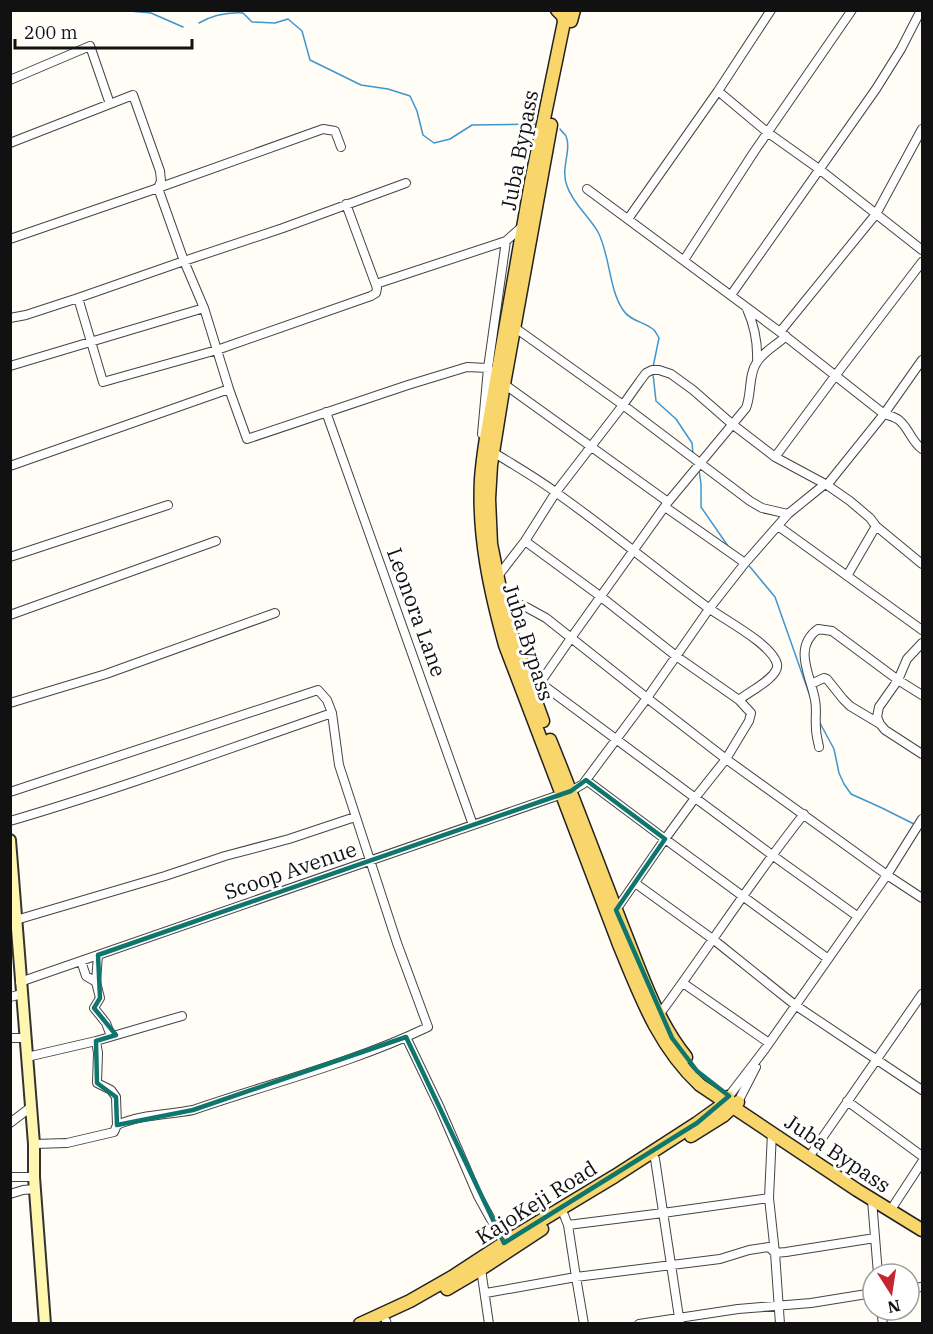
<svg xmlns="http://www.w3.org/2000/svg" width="933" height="1334" viewBox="0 0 933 1334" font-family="'IBM Plex Serif',serif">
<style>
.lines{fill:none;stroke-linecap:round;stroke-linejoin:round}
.stream{stroke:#3f96cf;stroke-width:1.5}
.street-casing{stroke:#444;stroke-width:10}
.secondary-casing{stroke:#333;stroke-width:14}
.primary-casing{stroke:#222;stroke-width:15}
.street{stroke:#fff;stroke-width:8}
.secondary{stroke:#fff6b0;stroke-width:10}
.primary{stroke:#f9d66b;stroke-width:12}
.marked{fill:none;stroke:#0f766e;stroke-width:4.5;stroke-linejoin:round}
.labels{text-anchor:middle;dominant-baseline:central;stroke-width:6;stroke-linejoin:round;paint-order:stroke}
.street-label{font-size:21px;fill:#111;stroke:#fff}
</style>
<rect width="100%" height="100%" fill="#fffdf5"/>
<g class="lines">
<path class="stream" d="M119,10l32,3 32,14
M199,23c14,-8 27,-11 44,-10l9,9 23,1 13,-4 14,12 8,29 51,25 27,4 22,7 7,15 6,24 11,8 16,-4 22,-14 63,-1
M560,129c2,3 5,5 6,7 6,15 -6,32 1,50 6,18 22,30 31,46 12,23 11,58 25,78 7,11 22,12 31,20 2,2 3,5 5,8l-6,29
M653,374l3,27 20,18 16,24 1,11
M699,470l2,14v23l27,39
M747,564l4,4 24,29 36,102
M820,723l14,26 5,24 5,11 7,10 31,14 32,16"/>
<defs>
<path id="street" d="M771,10l-53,81 49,41 52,37 103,81
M10,80l80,-34 20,58
M10,143l123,-48 27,76 1,10 -3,7
M158,188l165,-59 12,2 6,16
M587,189l193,143 104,82c6,2 13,3 17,8 9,9 11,20 21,27
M628,219l90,-128
M10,239l148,-51 26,73 20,47 25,81 18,50 161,-54 59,-18 21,1 16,16 164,118
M684,260l70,-108 98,-142
M376,284l130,-43 18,-16
M731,295l145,-206 25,-40 20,-39
M78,298l25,84 114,-32 154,-54 5,-3 1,-5 -31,-84
M747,309c8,18 11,34 10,53
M10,318l16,-3 52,-17 106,-37 99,-33 123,-45
M514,327l109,78 127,96 12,7 26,6
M780,332l96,-118 46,-85
M10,366l194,-58
M326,412l147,413
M482,434l6,-66 18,-127
M493,452c22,14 44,26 65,42 51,36 99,76 149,113 16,12 65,37 70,57 3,13 -29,28 -38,36
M775,457l60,-81 87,-114
M10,466l219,-77
M827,485l57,-71 38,-54
M665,507l80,56
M778,526l144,104
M525,541l75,55 76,60 63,44 12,13 -2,8 -23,38 -31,39 -30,41 -49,71
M10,557l158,-52
M498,576l27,-35 31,-49 67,-87 17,-24 6,-8 6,-3h7l12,4 22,16 39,34 43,33 52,28 23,16 20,17 6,8 46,38
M847,576l29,-50
M503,603l15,1 8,3 20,11 101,80 79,61 161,116 35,23
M10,615l206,-74
M922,643l-15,16 -9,21 -19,27 -2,10 3,7 5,6 37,24
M539,682l233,173 85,61
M811,684l13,-6 3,1 16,20 7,7 30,18
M533,693l38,-55 97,-136 78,-94c6,-15 2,-33 11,-46 7,-11 20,-17 29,-26
M10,703l96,-29 169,-61
M819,747c-1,-6 -3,-12 -3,-19 -1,-9 1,-19 -1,-28 -4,-24 -23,-52 3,-71l14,2 66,49 24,15
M586,780l79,59 162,119
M10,792l308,-102 9,10 5,13 7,52 58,178 31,84c-75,36 -157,56 -235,83 -25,5 -52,4 -76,15l-3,7 -47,11 -33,1
M10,821c109,-32 215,-71 322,-108
M635,883l79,57 81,65 127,85
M16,920l149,-44 60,-20 64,-17 66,-22
M98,955l-2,27 4,16 -6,10 12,15 5,13
M81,961l5,15 10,6
M20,982l551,-191 12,-7 64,-86 62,-89 36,-46 43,-49 37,-30
M683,983l86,60
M10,997l12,-3
M659,1015c49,-66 93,-136 145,-201
M406,1037l34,71 38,88 26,47
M10,1038h16
M96,1041l2,12 -1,30 14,7 5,7 1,28
M27,1057l69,-16 86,-25
M729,1096l36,-47 122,-174 35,-56
M847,1101l75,55
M738,1102l18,-35
M10,1123l21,-16
M772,1132l-3,66 6,55 5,71
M809,1157l113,-163
M655,1159l25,165
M10,1177h24
M10,1194l13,-4 12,-1
M872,1200l6,74
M890,1211l32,-49
M564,1215l4,10 95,-12 106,-15
M568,1225l8,52 8,47
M481,1269l8,55
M909,1288l13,-1
M486,1293l90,-16 144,-18 29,-9 20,-3 6,6 11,-1 89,-14
M881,1310l2,14
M386,1321l1,3
M639,1324l99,-15 73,-6 62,-10"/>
<path id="secondary" d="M10,840l24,304v33l11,147"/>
<path id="primary" d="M557,10l6,6 1,6 -33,160 -45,256c-2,13 -4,27 -5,41 -3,57 9,112 24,166l115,302c21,51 39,100 80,138l157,105 65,40
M571,21l3,-11
M543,721l-30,-83 -10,-35 -12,-59 -2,-45 2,-34 13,-81 47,-259
M550,740c26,64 50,129 75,193 17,43 32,88 61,124
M691,1136l32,-20 15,-14
M447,1289l34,-20 61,-40
M360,1324l50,-23 42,-24 52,-34 111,-67 82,-53 21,-15 10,-11"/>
</defs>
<use href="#street" class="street-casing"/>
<use href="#secondary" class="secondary-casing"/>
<use href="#primary" class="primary-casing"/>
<use href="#street" class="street"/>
<use href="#secondary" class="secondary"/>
<use href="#primary" class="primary"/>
</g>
<path class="marked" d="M586,780l79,59 -49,71 56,128 25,33 32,25 -32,27 -193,120 -98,-206 -213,73 -76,15 -1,-28 -19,-14 -1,-42 20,-6 -22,-27 6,-10 -2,-43 473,-164z"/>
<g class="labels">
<g class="street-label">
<text transform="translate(519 150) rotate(-79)">Juba Bypass</text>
<text transform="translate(417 612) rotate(70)">Leonora Lane</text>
<text transform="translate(529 642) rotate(72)">Juba Bypass</text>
<text transform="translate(290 870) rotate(-19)">Scoop Avenue</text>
<text transform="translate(838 1153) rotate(34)">Juba Bypass</text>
<text transform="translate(536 1202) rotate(-32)">KajoKeji Road</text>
</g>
</g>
<rect width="933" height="1334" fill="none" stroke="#111111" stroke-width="24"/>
<g transform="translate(891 1292) rotate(168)"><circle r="28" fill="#ffffff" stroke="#a0a0a0" stroke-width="1.5"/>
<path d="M0-4.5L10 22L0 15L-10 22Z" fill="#c4262e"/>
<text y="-9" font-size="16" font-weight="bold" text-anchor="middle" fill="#111111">N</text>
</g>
<path d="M15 39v9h177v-9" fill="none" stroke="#111111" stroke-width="3"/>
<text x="24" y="39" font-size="18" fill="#111111" stroke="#ffffff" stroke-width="4.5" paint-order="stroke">200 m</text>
</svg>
